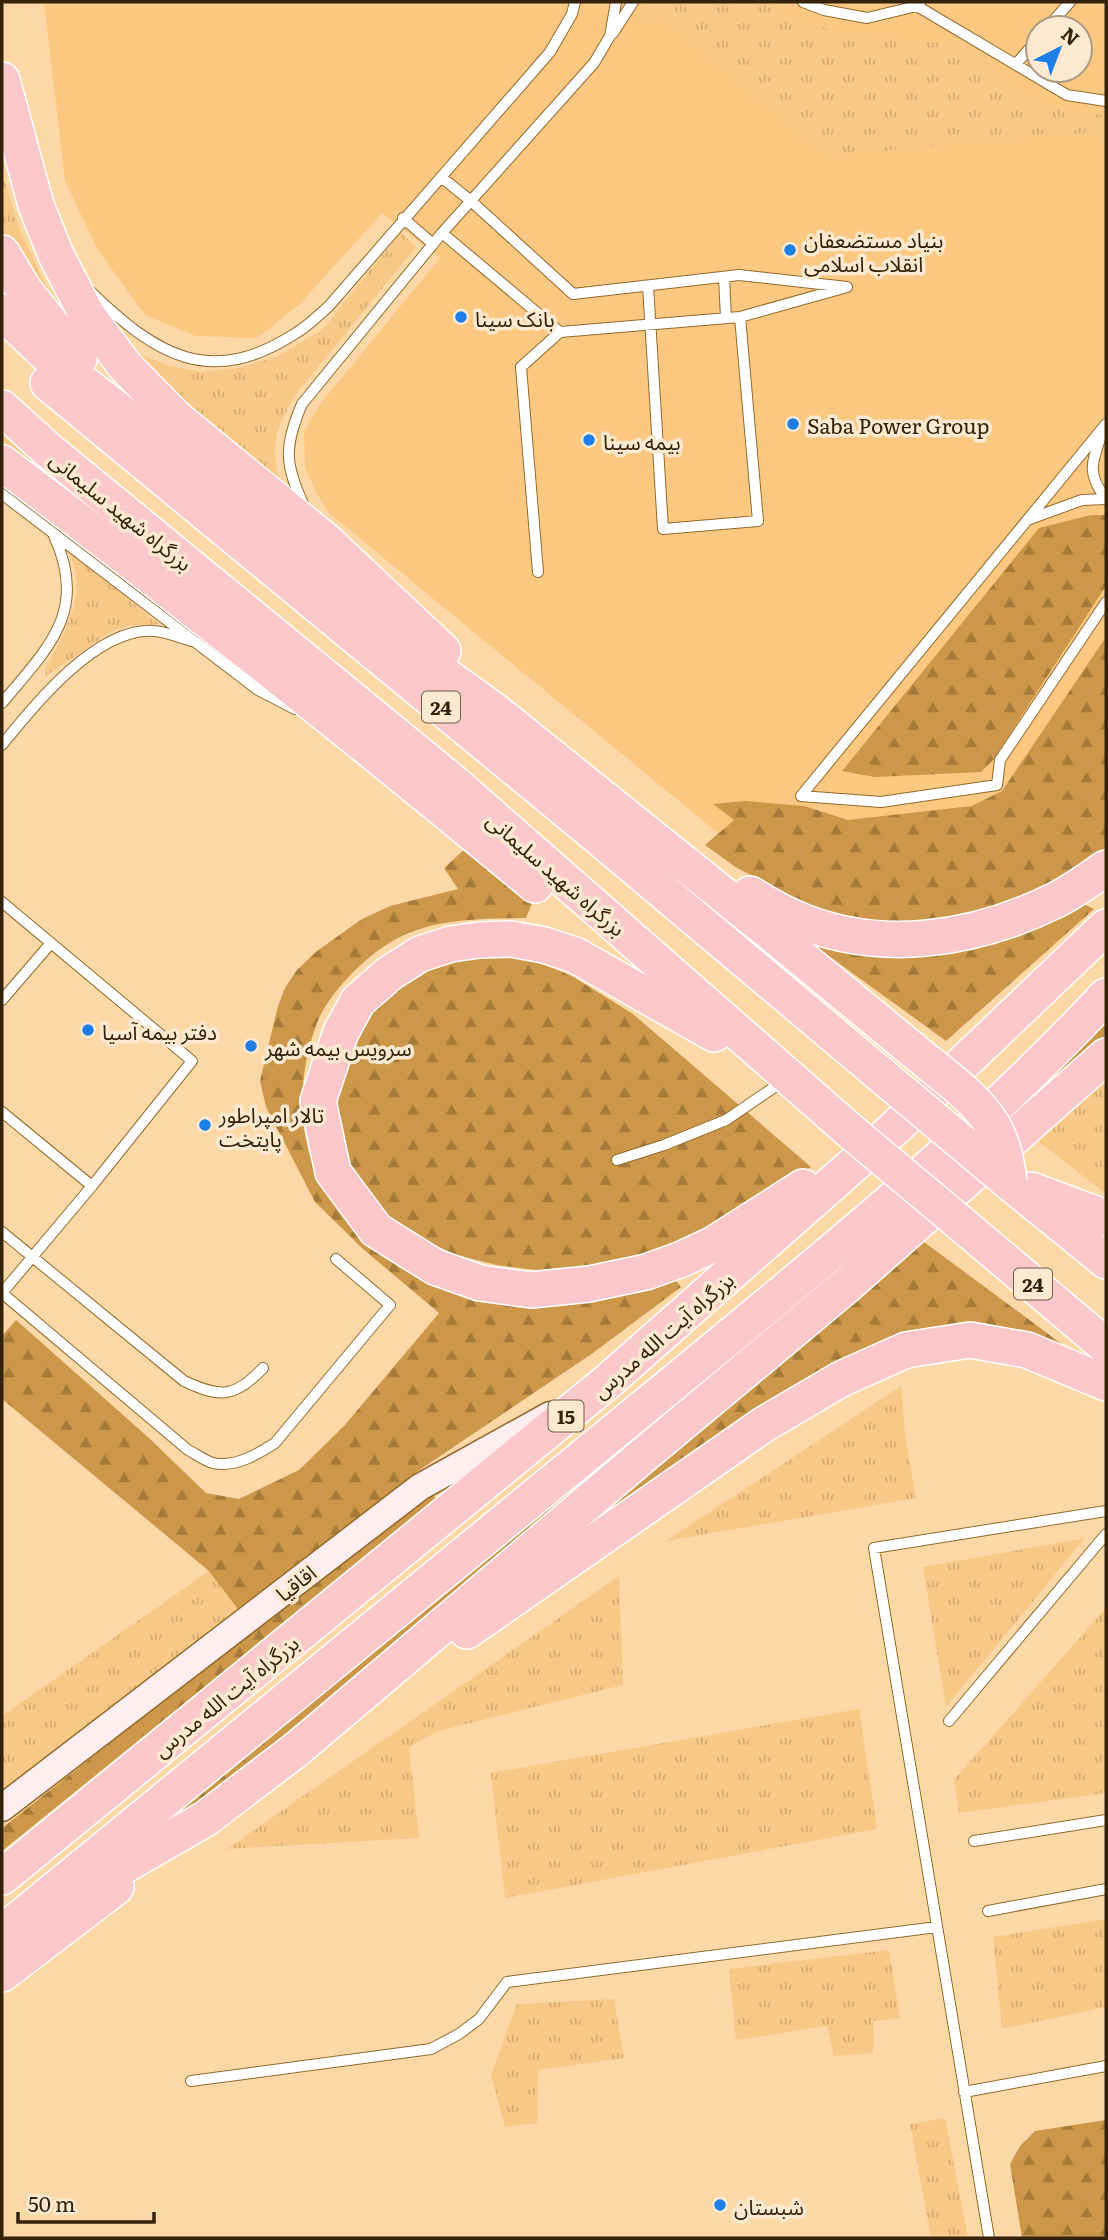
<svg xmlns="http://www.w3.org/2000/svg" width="1108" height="2240" viewBox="0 0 1108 2240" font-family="Literata,'Noto Sans Arabic',serif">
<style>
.built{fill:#fbc882;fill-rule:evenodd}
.grass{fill:url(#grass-tufts)}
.forest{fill:url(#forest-firs)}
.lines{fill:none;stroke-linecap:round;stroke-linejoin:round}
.lane-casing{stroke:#936a2b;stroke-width:12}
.secondary-casing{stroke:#936a2b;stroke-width:29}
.highway-casing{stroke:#fff;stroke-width:38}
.lane{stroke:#fff;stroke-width:10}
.secondary{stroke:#feeeef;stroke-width:26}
.highway{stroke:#fac7ca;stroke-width:35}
.highway-bridge-casing{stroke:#fff;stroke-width:38;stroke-linecap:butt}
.highway-bridge{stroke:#fac7ca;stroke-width:35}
.poi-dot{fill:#1c7ee6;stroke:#fce9d1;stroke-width:2.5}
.labels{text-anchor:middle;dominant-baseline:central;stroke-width:7;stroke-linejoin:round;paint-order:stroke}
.shield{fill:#fce9d1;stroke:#705e44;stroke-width:2}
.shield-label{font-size:19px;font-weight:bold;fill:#342208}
.poi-label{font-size:21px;fill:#342208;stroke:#fce9d1;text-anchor:start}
.street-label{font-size:21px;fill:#342208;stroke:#fce9d1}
</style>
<defs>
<pattern id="grass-tufts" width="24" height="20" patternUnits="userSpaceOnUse" patternTransform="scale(1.75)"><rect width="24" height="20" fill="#f8c887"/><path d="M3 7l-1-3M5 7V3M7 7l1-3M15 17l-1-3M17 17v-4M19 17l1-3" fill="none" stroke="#d5ac73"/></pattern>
<pattern id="forest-firs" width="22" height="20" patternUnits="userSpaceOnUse" patternTransform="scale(1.75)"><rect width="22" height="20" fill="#cc9748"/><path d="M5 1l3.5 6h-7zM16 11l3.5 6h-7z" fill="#a67b3a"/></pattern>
</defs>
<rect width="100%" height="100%" fill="#fdd8a7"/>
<path class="built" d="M44,2h1062v764l-320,104 -68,-37 -389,-320 -12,-19 -12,-27 -1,-35 16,-28 120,-146 -58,-45 -82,91 -43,34 -61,-2 -51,-21 -47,-65 -33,-69zM1038,28h42v42h-42z"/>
<path class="grass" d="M644,2h112l82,31 124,12c27,12 44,39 69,53 23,12 51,14 75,17v34l-19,-16 -263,23 -164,-139 -16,8z
M2,173l18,57 37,79 -55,-70z
M401,232l15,15 -120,147c-23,39 -26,52 -14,96l-107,-88 -63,-68 28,20 29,12 33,6 36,-4 38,-11 46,-27z
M2,431l80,71 -80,-62z
M68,550l91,74 -32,2 -18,7 -63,43 -1,-6c13,-26 37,-65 31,-94 -1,-8 -5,-17 -8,-26z
M1106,1071v123l-73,-57z
M901,1386l4,48 11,64 -250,43z
M1085,1538l-139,169 -23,-140z
M209,1571l31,41 -238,186v-82z
M619,1576l4,109 -185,46 -29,16 10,91 -192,11z
M1106,1608v185l-147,20 -5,-33z
M859,1709l18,120 -372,69 -14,-125z
M1106,1919v88l-104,22 -9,-92z
M889,1950l11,68 -27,3v32l-39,3 -7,-30 -91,14 -7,-71z
M614,1999l10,59 -86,12 -1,53 -32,4 -14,-52 26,-71z
M945,2118l23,120h-37l-21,-114z"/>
<path class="forest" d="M1091,515h15v71l-113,174 -12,12 -106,5 -33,-6 197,-243z
M1106,637v216l-103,57 -100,16 -80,-14 -86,-44 -32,-23 29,-25 -21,-16 32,-3 59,5 44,14 124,-14 30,-15z
M467,847l66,54 -7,17c-44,1 -90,0 -130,21 -28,15 -67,53 -79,84 -21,54 -21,124 12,174 13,18 29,30 47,43 11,7 41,33 52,36 15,3 48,0 64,0 60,1 120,1 181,1l8,10 -88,66 -175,118 -97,75 -81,66 -31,-41 -207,-172v-63l14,-16 133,118 57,55 33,6 60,-29 45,-44 95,-113 -76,-64 -48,-47 -49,-95 -6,-26 18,-75 7,-18 12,-18 20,-19 45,-32 28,-13 68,-17 -14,-21z
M1080,902l14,7 -148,132 -164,-119 100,35 69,-3 37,-10z
M474,954l51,3 47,19 61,38 178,153 -98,63 -65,26 -58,10 -54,4 -39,-5 -41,-10 -42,-20 -30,-23 -28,-32 -17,-39 -3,-46 29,-82 62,-49z
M1106,1013v23l-206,193 -528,435 -203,163 -7,-9z
M920,1239l162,120 -120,-33 -475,277z
M429,1492l8,7 -435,352v-23z
M1106,2120v118h-84l-12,-74 10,-18 15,-15z"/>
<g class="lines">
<defs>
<path id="lane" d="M803,2l21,8 43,8 50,-12 3,-3
M917,6l150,89 39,6
M1047,28l23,-26
M613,33l20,-31
M1016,64l22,-25
M441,177l30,24 102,93 166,-19 108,12 -107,30 -180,15 -118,-99
M403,218l30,26
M724,277l2,41
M648,286l15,243 95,-8 -18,-204
M90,291c66,64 120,98 206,42 12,-7 23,-18 33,-27l221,-254 22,-38 3,-12
M1106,424l-305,372 80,6 116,-17 3,-25 106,-158
M1102,433c-10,30 -16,39 4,66
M2,494l256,196 37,19
M305,508c-20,-43 -22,-60 -3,-104l140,-171 152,-170 16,-27 6,-34
M1027,520l55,-20 24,-1
M538,572l-17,-205 39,-35
M2,703c46,-55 87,-92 52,-167
M2,745c32,-40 95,-118 152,-114 12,1 25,6 37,10
M2,902l190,159 -100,125 -90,107 186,157c8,4 17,11 25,13 22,5 45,-9 62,-20l115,-138 -54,-46
M2,1000l49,-57
M2,1112l90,74
M617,1160l47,-15 62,-25 50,-34
M2,1232l182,149c36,17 51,17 79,-13
M949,1721l157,-187
M974,1841l132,-21
M988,1911l118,-22
M191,2081l240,-32 28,-15 20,-15 28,-37 430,-55
M964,2092l142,-26
M989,2238l-115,-690 232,-37"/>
<path id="secondary" d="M2,1808l418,-321 130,-72"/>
<path id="highway" d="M2,80l34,125 20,50 31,60 38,51 51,52 150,123 117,110
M2,253l22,37 55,69
M2,312l44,42 113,88 233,195 104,75 280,225 138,114
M48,383l548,452 284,239
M2,408l45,41 407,334 395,347
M2,463c181,136 359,277 533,422
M750,894c14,8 27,17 42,23 86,39 183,23 264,-17 18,-9 34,-21 50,-32
M714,1034l-139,-79 -31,-10 -33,-6 -32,1 -28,4 -31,10 -30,19 -32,28 -17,31 -23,69 15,71 43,58 59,37 45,16 51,7 58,-6 57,-12 36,-13 32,-15 89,-57
M1009,1182l97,79
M1031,1190l75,28
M959,1222l147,124
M467,1631l296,-206 78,-46 65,-29 64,-10 57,10 79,33
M2,1877l604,-494 289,-255 211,-201
M80,1891l125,-72 92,-70 349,-296 200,-167 260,-230
M2,1933c209,-170 417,-341 625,-512 165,-136 333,-269 479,-425
M2,1974l114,-87"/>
</defs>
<use href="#lane" class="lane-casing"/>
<use href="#secondary" class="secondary-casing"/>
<use href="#highway" class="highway-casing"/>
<use href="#lane" class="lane"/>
<use href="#secondary" class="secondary"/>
<use href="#highway" class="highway"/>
<defs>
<path id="highway-bridge" d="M914,1051c26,22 61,45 79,75 10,17 14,37 16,56
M880,1074l129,108
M849,1130l110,92"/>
</defs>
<use href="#highway-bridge" class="highway-bridge-casing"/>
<use href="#highway-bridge" class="highway-bridge"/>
</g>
<g class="poi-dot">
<circle cx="790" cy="250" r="7"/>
<circle cx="461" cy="317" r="7"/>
<circle cx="793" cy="424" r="7"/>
<circle cx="589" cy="440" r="7"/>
<circle cx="88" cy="1030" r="7"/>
<circle cx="251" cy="1046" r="7"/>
<circle cx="205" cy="1125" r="7"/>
<circle cx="720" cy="2205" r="7"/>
</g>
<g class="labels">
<g class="shield">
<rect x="422" y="691.5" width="38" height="31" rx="5"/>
<rect x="1014" y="1268.5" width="38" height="31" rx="5"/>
<rect x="548.5" y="1400.5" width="35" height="31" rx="5"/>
</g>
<g class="shield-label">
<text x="441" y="707">24</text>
<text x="1033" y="1284">24</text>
<text x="566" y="1416">15</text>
</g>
<g class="poi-label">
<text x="804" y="238">بنیاد مستضعفان<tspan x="804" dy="24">انقلاب اسلامی</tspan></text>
<text x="475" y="317">بانک سینا</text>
<text x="807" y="424">Saba Power Group</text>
<text x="603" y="440">بیمه سینا</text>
<text x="102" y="1030">دفتر بیمه آسیا</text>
<text x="265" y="1046">سرویس بیمه شهر</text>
<text x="219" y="1113">تالار امپراطور<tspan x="219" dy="24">پایتخت</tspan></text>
<text x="734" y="2205">شبستان</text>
</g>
<g class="street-label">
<text transform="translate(122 510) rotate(39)">بزرگراه شهید سلیمانی</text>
<text transform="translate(557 873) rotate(41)">بزرگراه شهید سلیمانی</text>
<text transform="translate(662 1334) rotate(-41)">بزرگراه آیت الله مدرس</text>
<text transform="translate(295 1582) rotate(-38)">اقاقیا</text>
<text transform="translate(225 1695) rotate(-39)">بزرگراه آیت الله مدرس</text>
</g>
</g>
<rect width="1108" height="2240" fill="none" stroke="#342208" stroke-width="7"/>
<g transform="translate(1059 49) rotate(42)"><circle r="33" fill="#fce9d1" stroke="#ac9981" stroke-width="2"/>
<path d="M0-5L12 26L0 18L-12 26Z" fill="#1c7ee6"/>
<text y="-10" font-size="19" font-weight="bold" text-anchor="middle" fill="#342208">N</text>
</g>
<path d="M18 2212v10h136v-10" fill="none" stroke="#342208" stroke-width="3.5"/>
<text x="28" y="2212" font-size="21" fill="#342208" stroke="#fce9d1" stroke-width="5" paint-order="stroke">50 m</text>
</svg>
